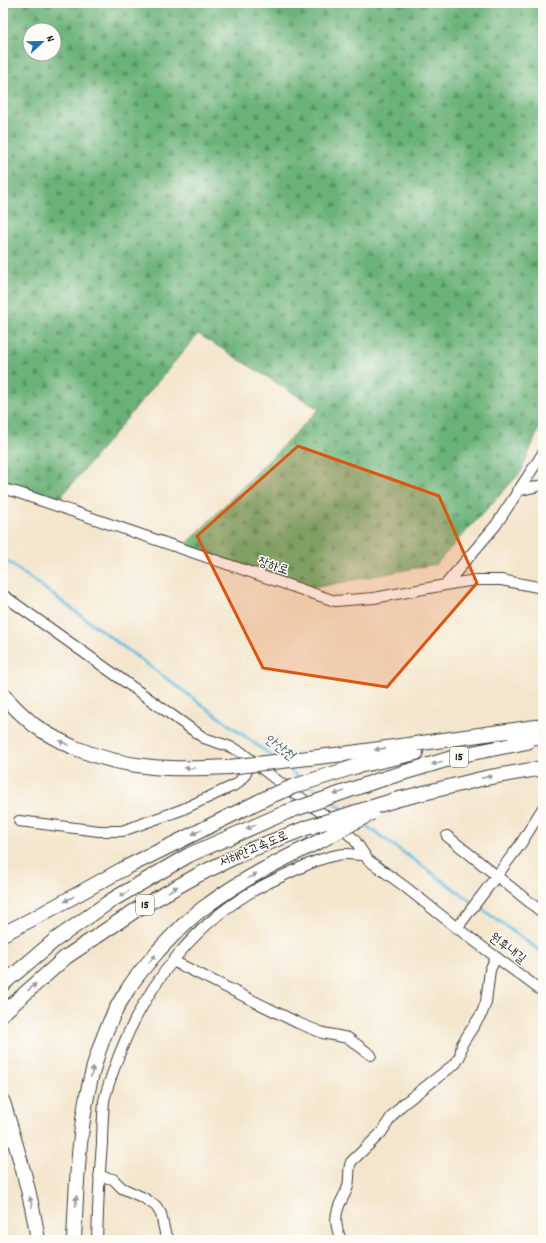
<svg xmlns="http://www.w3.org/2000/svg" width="546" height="1243" viewBox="0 0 546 1243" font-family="Dekko,'Poor Story',sans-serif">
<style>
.forest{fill:url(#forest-firs);stroke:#44674a;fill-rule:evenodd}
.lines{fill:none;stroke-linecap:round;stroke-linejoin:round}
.stream{stroke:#65c0e3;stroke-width:3}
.minor-casing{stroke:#3c3a37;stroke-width:12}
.highway-casing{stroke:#3c3a37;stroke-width:16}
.minor{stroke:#fff;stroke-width:10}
.highway{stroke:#fff;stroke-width:14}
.highway-bridge-casing{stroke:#3c3a37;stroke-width:16;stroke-linecap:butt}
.highway-bridge{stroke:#fff;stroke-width:14}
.oneway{fill:#999}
.marked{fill:#de560d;fill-opacity:0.2;stroke:#de560d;stroke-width:3;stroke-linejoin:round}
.labels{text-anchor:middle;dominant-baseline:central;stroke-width:3;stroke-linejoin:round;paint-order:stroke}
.shield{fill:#fdfcf7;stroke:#605f5e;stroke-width:1}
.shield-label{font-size:12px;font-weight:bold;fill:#1c1c1c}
.street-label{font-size:13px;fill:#1c1c1c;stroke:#fdfcf7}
.water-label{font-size:14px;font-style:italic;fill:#395e6c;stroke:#fdfcf7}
</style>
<defs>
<pattern id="forest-firs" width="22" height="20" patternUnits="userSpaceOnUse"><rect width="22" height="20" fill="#6bb278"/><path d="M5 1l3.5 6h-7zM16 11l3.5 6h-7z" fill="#579062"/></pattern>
</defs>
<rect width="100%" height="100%" fill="#fdfcf7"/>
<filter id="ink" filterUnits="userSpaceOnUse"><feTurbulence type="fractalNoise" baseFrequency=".025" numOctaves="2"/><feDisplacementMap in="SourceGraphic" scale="8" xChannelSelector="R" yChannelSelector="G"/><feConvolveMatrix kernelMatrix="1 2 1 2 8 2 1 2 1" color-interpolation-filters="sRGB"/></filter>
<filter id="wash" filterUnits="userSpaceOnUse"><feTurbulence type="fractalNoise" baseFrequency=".012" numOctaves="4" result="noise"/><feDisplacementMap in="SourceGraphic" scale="16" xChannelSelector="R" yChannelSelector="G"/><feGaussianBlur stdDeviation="0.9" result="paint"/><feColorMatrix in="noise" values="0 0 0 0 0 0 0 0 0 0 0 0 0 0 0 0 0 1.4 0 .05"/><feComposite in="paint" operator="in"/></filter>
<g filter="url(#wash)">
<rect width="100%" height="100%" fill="#f4e6cd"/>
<path class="forest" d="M3,3h540v415l-22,54 -85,92 -134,26 -122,-39 139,-142 -121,-75 -143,170 -52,-23zM30,30h24v24h-24z"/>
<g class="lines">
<path class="stream" d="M3,558l270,199
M283,765l18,14
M311,786l13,9
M332,801l13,10
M361,822l182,131"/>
</g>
</g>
<g filter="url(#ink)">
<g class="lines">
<defs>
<path id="minor" d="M3,489l13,3 319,109 39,-3 82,-15 21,-3h24l42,8
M517,491l26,-6
M446,584l50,-59 47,-72
M3,595l201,143 24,8 13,6 33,26 60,44 20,17 14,21 36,26 53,42
M543,808l-23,37 -63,83 86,64
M19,821l80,10h23l59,-21 56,-26 7,-8 8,-15
M447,836l96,77
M173,961l125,62 25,10 25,5 23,17
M99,1176l14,3 9,9 22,10 12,8 5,8 4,19 5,7
M97,1240c1,-32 2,-64 5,-96 0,-14 1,-29 2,-43 3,-14 10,-32 15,-46 28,-72 80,-139 151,-173 20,-9 55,-28 76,-28 6,0 12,1 18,1
M341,1240c-4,-10 -7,-20 -3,-31 2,-8 8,-15 10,-23 2,-8 0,-17 3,-24l30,-29 11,-17 10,-11 54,-42 4,-7 2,-12 20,-31 4,-11 4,-32 6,-13"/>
<path id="highway" d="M3,695c10,11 20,21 31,30 12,9 26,16 39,22 53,23 100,23 156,20
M515,738l28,-1
M344,754l199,-28
M354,767l62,-14
M376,781l86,-26 65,-13
M395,800l90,-22 58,-10
M3,934l37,-19 85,-47 145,-72
M3,984l52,-44 57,-40 77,-45 98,-43
M3,1013l63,-56 70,-47 62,-35 47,-23 61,-24
M3,1102c14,46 28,91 35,138
M74,1240c4,-85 6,-178 54,-251 8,-13 20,-26 30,-38 16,-17 32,-34 51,-47 35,-26 74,-45 113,-64"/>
</defs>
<use href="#minor" class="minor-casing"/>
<use href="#highway" class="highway-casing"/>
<use href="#minor" class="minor"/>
<use href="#highway" class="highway"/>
<defs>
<path id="highway-bridge" d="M229,767l115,-13
M270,796l25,-10 59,-19
M287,812l89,-31
M306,828l89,-28
M322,840l49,-27"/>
</defs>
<use href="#highway-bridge" class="highway-bridge-casing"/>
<use href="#highway-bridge" class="highway-bridge"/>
</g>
<defs><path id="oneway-solid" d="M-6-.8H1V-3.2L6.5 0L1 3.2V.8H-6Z"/></defs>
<g class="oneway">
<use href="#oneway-solid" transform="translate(64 743) rotate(-155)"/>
<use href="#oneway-solid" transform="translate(380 749) rotate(172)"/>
<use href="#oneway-solid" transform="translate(437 763) rotate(164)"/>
<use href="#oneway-solid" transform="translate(190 768) rotate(180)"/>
<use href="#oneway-solid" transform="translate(487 777) rotate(-11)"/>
<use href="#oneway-solid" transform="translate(339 793) rotate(161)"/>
<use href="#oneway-solid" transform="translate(251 827) rotate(156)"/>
<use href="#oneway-solid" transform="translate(197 832) rotate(153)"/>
<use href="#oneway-solid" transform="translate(252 876) rotate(-29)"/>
<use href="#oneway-solid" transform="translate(173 889) rotate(-30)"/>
<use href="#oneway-solid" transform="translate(124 894) rotate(149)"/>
<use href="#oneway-solid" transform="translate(69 899) rotate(151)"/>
<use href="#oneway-solid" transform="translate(152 959) rotate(-50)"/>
<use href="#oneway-solid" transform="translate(32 987) rotate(-41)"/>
<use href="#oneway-solid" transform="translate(92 1072) rotate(-78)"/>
<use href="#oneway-solid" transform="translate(76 1201) rotate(-86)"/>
<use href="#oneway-solid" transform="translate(31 1202) rotate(-104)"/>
</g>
</g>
<path class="marked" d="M298,446l141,50 38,87 -90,104 -124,-19 -66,-132z"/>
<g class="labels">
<g class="shield">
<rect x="450" y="747" width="18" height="20" rx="3"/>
<rect x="136" y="895" width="18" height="20" rx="3"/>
</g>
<g class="shield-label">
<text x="459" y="757">15</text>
<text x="145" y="905">15</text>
</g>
<g class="street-label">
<text transform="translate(273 567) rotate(19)">장하로</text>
<text transform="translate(254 850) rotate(-23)">서해안고속도로</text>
<text transform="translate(507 949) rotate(37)">원후내길</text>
</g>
<g class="water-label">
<text transform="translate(279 748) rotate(36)">안산천</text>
</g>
</g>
<rect width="546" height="1243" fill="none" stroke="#fdfcf7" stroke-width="16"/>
<g transform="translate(42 42) rotate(68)"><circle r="19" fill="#fdfcf7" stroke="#a3a29f"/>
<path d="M0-3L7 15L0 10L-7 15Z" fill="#1f6fb2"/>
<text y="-6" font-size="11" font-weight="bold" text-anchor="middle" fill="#1c1c1c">N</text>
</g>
</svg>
